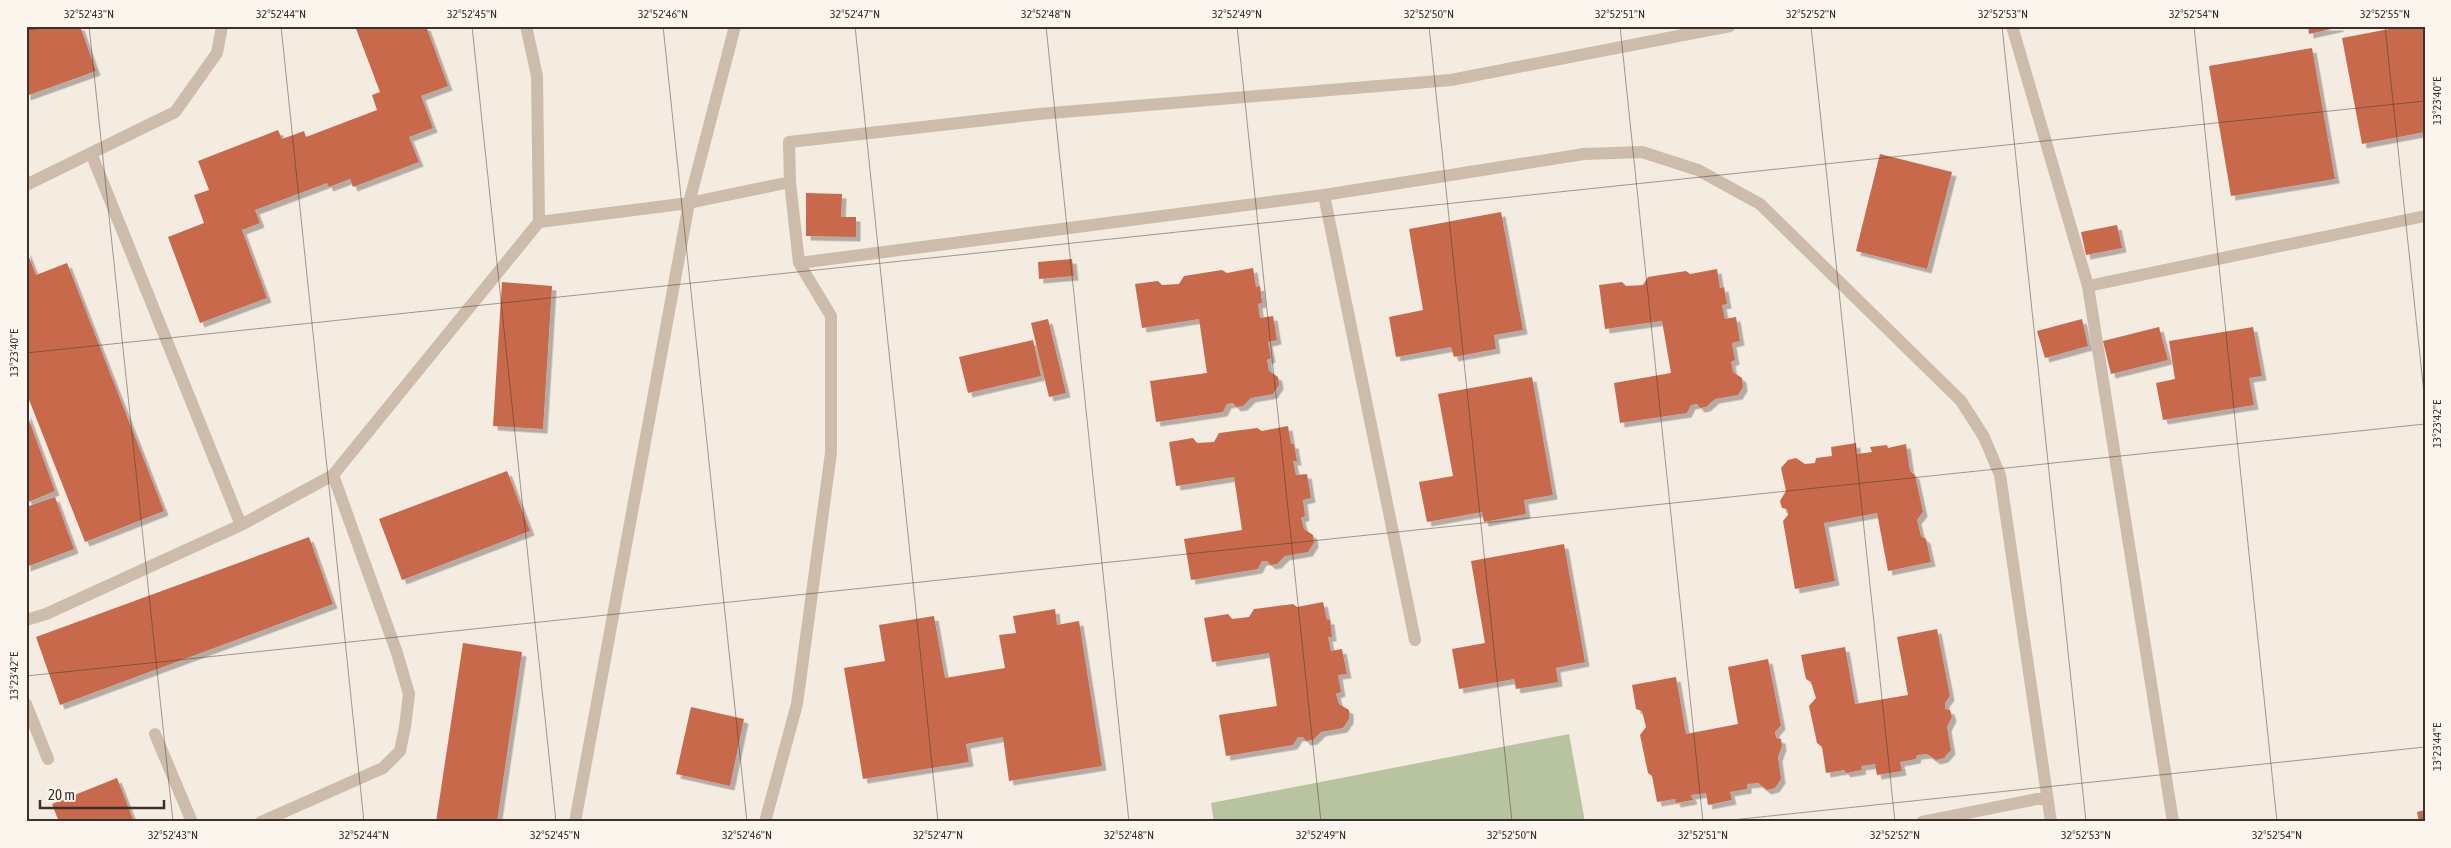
<svg xmlns="http://www.w3.org/2000/svg" width="2451" height="848" viewBox="0 0 2451 848" font-family="'Asap Condensed',sans-serif">
<style>
.green{fill:#b8c4a0}
.building{fill:#c8694b;filter:url(#shadow)}
.lines{fill:none;stroke-linecap:round;stroke-linejoin:round}
.minor{stroke:#cdbbac;stroke-width:12}
.ticks{fill:none;stroke:#3b302b;stroke-width:1;stroke-opacity:0.45}
.neatline{fill:none;stroke:#3b302b;stroke-width:2}
.ticks-label{font-size:12px;text-anchor:middle;fill:#3b302b}
</style>
<defs>
<filter id="shadow"><feDropShadow dx="4.5" dy="4.5" stdDeviation="0" flood-color="#0004"/></filter>
</defs>
<rect width="100%" height="100%" fill="#f4ebe1"/>
<path class="green" d="M1569,734l16,88h-371l-3,-19z"/>
<path class="building" d="M26,26h54l16,45 -70,25z
M355,26h71l22,60 -27,10 12,32 -24,9 10,25 -66,25 -3,-8 -21,8 -2,-4 -72,27 5,13 -18,7 25,68 -67,25 -32,-86 36,-14 -10,-28 15,-5 -11,-29 80,-31 4,9 22,-8 2,6 71,-27 -5,-15 8,-3z
M2308,26h31l1,1 -31,7z
M2405,26h20v106l-63,12 -20,-106z
M2312,48l23,131 -104,17 -22,-130z
M1880,154l72,18 -25,97 -71,-18z
M806,193l36,1 -1,23h15v20l-50,-1z
M1501,212l22,118 -29,5 2,14 -42,8 -3,-10 -55,10 -7,-40 34,-7 -14,-81z
M2117,225l5,23 -36,7 -5,-23z
M26,250l10,25 31,-12 97,248 -79,31 -59,-150z
M1072,259l2,17 -35,3 -1,-17z
M1253,268l3,19 4,-1 2,17 -4,1 2,14 13,-2 4,24 -9,2 3,16 -4,2 2,11 9,6 1,8 -6,9 -22,4 -8,8 -7,1 -3,-4 -6,1 -4,8 -67,10 -6,-41 57,-8 -8,-54 -57,9 -7,-44 23,-3 4,4 17,-1 5,-8 38,-6 5,3z
M1717,269l3,19 4,-1 3,17 -5,1 3,14 11,-2 4,24 -8,2 3,17 -4,2 2,10 9,6 1,9 -5,8 -23,4 -9,8 -6,1 -3,-4 -6,1 -4,8 -67,10 -6,-40 57,-10 -9,-52 -57,8 -6,-44 23,-3 4,4 17,-1 5,-8 38,-6 4,3z
M502,282l50,4 -9,143 -50,-3z
M1048,319l18,74 -17,4 -18,-74z
M2082,319l6,27 -43,12 -8,-27z
M2159,327l9,33 -57,14 -8,-33z
M2253,327l9,49 -13,2 5,27 -91,15 -7,-37 19,-4 -6,-38z
M1033,340l8,36 -73,17 -9,-36z
M1532,377l21,118 -29,5 2,14 -42,8 -2,-10 -55,10 -8,-40 34,-6 -15,-82z
M26,412l29,79 -27,11 -2,-5z
M1288,426l3,18h3l3,17h-4l3,14 11,-1 4,24 -8,2 2,16 -4,2 3,11 9,6 1,8 -6,9 -23,4 -8,8 -6,1 -4,-4h-5l-4,8 -67,11 -7,-41 58,-9 -8,-53 -58,9 -7,-44 24,-4 4,5 17,-1 5,-9 38,-5 5,3z
M1856,443l1,11 15,-2 -2,-5 17,-2 1,3 18,-4 4,27 5,4 8,37 -6,8 4,16 5,3 5,23 -43,9 -11,-58 -53,10 11,58 -40,8 -12,-68 5,-6 -1,-6 -5,-1 -2,-7 6,-10 -5,-23 7,-8 8,-2 9,6 10,-1 1,-5 16,-2 -1,-9z
M507,471l23,60 -128,49 -23,-61z
M55,497l19,52 -48,18v-60z
M309,537l24,67 -273,101 -24,-68z
M1564,544l21,118 -29,6 2,14 -42,7 -2,-10 -55,10 -7,-40 33,-6 -14,-82z
M1323,602l4,18h3l2,17h-4l3,14 11,-2 5,25 -9,1 3,17 -5,2 3,10 10,6v9l-6,9 -22,4 -8,8 -7,1 -3,-4h-5l-5,8 -67,11 -7,-41 58,-9 -8,-53 -57,9 -8,-44 24,-4 4,5 17,-2 5,-8 39,-5 4,3z
M1055,609l2,16 22,-4 23,145 -93,15 -6,-44 -37,7 3,18 -106,17 -19,-111 41,-7 -6,-36 55,-9 11,62 60,-10 -6,-33 17,-2 -3,-17z
M1937,629l13,67 -5,7v6l5,1 2,7 -5,10 4,23 -7,8 -8,2 -9,-6 -10,1 -1,4 -16,3 2,9 -25,4 -2,-11 -14,2 1,4 -16,3 -2,-3 -18,3 -4,-26 -5,-4 -8,-37 7,-8 -5,-16 -5,-3 -5,-24 44,-8 10,57 53,-9 -11,-58z
M463,643l59,9 -25,170h-61z
M1768,659l13,66 -6,7 1,6 5,1 1,7 -4,11 3,22 -6,9 -8,2 -9,-7 -11,1v5l-17,3 2,8 -24,5 -2,-12 -15,2 2,5 -17,3 -1,-4 -18,3 -5,-26 -4,-3 -8,-38 6,-8 -4,-16 -6,-2 -4,-24 44,-8 10,57 52,-10 -10,-57z
M691,707l53,12 -14,67 -54,-12z
M117,778l17,44h-75l-7,-18z
M2425,810v12h-6l-2,-10z"/>
<g class="lines">
<path class="minor" d="M2012,26l76,260 85,536
M91,153l150,372
M26,185l149,-73 42,-59 5,-27
M1324,195l91,445
M539,222l150,-19 101,-21
M799,263l525,-68 260,-41 58,-2 56,18 62,34 201,197 23,36 16,38 51,347
M2088,286l337,-70
M26,620l20,-6 195,-89 92,-50 206,-253 -2,-146 -11,-50
M26,704l22,55
M155,734l37,88
M261,822l122,-54 17,-17 5,-24 4,-33 -12,-41 -64,-178
M575,822l114,-619 46,-177
M765,822l32,-118 34,-251v-137l-32,-53 -9,-81 -1,-40 250,-28 412,-34 279,-54
M1922,822l125,-25"/>
</g>
<path class="ticks" d="M89,26l84,796M281,26l83,796M472,26l84,796M663,26l84,796M855,26l83,796M1046,26l83,796M1237,26l84,796M1429,26l83,796M1620,26l83,796M1811,26l84,796M2002,26l84,796M2194,26l83,796M2385,26l40,377M26,30l40,-4M26,353l2399,-252M26,676l2399,-252M1713,822l712,-75"/>
<rect width="2451" height="848" fill="none" stroke="#fbf5ee" stroke-width="55"/>
<path d="M40 800v8h124v-8" fill="none" stroke="#3b302b" stroke-width="2.5"/>
<text x="48" y="800" font-size="15" fill="#3b302b" stroke="#fbf5ee" stroke-width="4" paint-order="stroke">20 m</text>
<rect x="28" y="28" width="2396" height="792" class="neatline"/>
<g class="ticks-label">
<text x="89" y="18">32°52'43"N</text>
<text x="281" y="18">32°52'44"N</text>
<text x="472" y="18">32°52'45"N</text>
<text x="663" y="18">32°52'46"N</text>
<text x="855" y="18">32°52'47"N</text>
<text x="1046" y="18">32°52'48"N</text>
<text x="1237" y="18">32°52'49"N</text>
<text x="1429" y="18">32°52'50"N</text>
<text x="1620" y="18">32°52'51"N</text>
<text x="1811" y="18">32°52'52"N</text>
<text x="2003" y="18">32°52'53"N</text>
<text x="2194" y="18">32°52'54"N</text>
<text x="2385" y="18">32°52'55"N</text>
<text transform="translate(2437 101) rotate(-90)" y="4">13°23'40"E</text>
<text transform="translate(14 353) rotate(-90)" y="4">13°23'40"E</text>
<text transform="translate(2437 424) rotate(-90)" y="4">13°23'42"E</text>
<text transform="translate(14 676) rotate(-90)" y="4">13°23'42"E</text>
<text transform="translate(2437 747) rotate(-90)" y="4">13°23'44"E</text>
<text x="173" y="839">32°52'43"N</text>
<text x="364" y="839">32°52'44"N</text>
<text x="555" y="839">32°52'45"N</text>
<text x="747" y="839">32°52'46"N</text>
<text x="938" y="839">32°52'47"N</text>
<text x="1129" y="839">32°52'48"N</text>
<text x="1321" y="839">32°52'49"N</text>
<text x="1512" y="839">32°52'50"N</text>
<text x="1703" y="839">32°52'51"N</text>
<text x="1895" y="839">32°52'52"N</text>
<text x="2086" y="839">32°52'53"N</text>
<text x="2277" y="839">32°52'54"N</text>
</g>
</svg>
